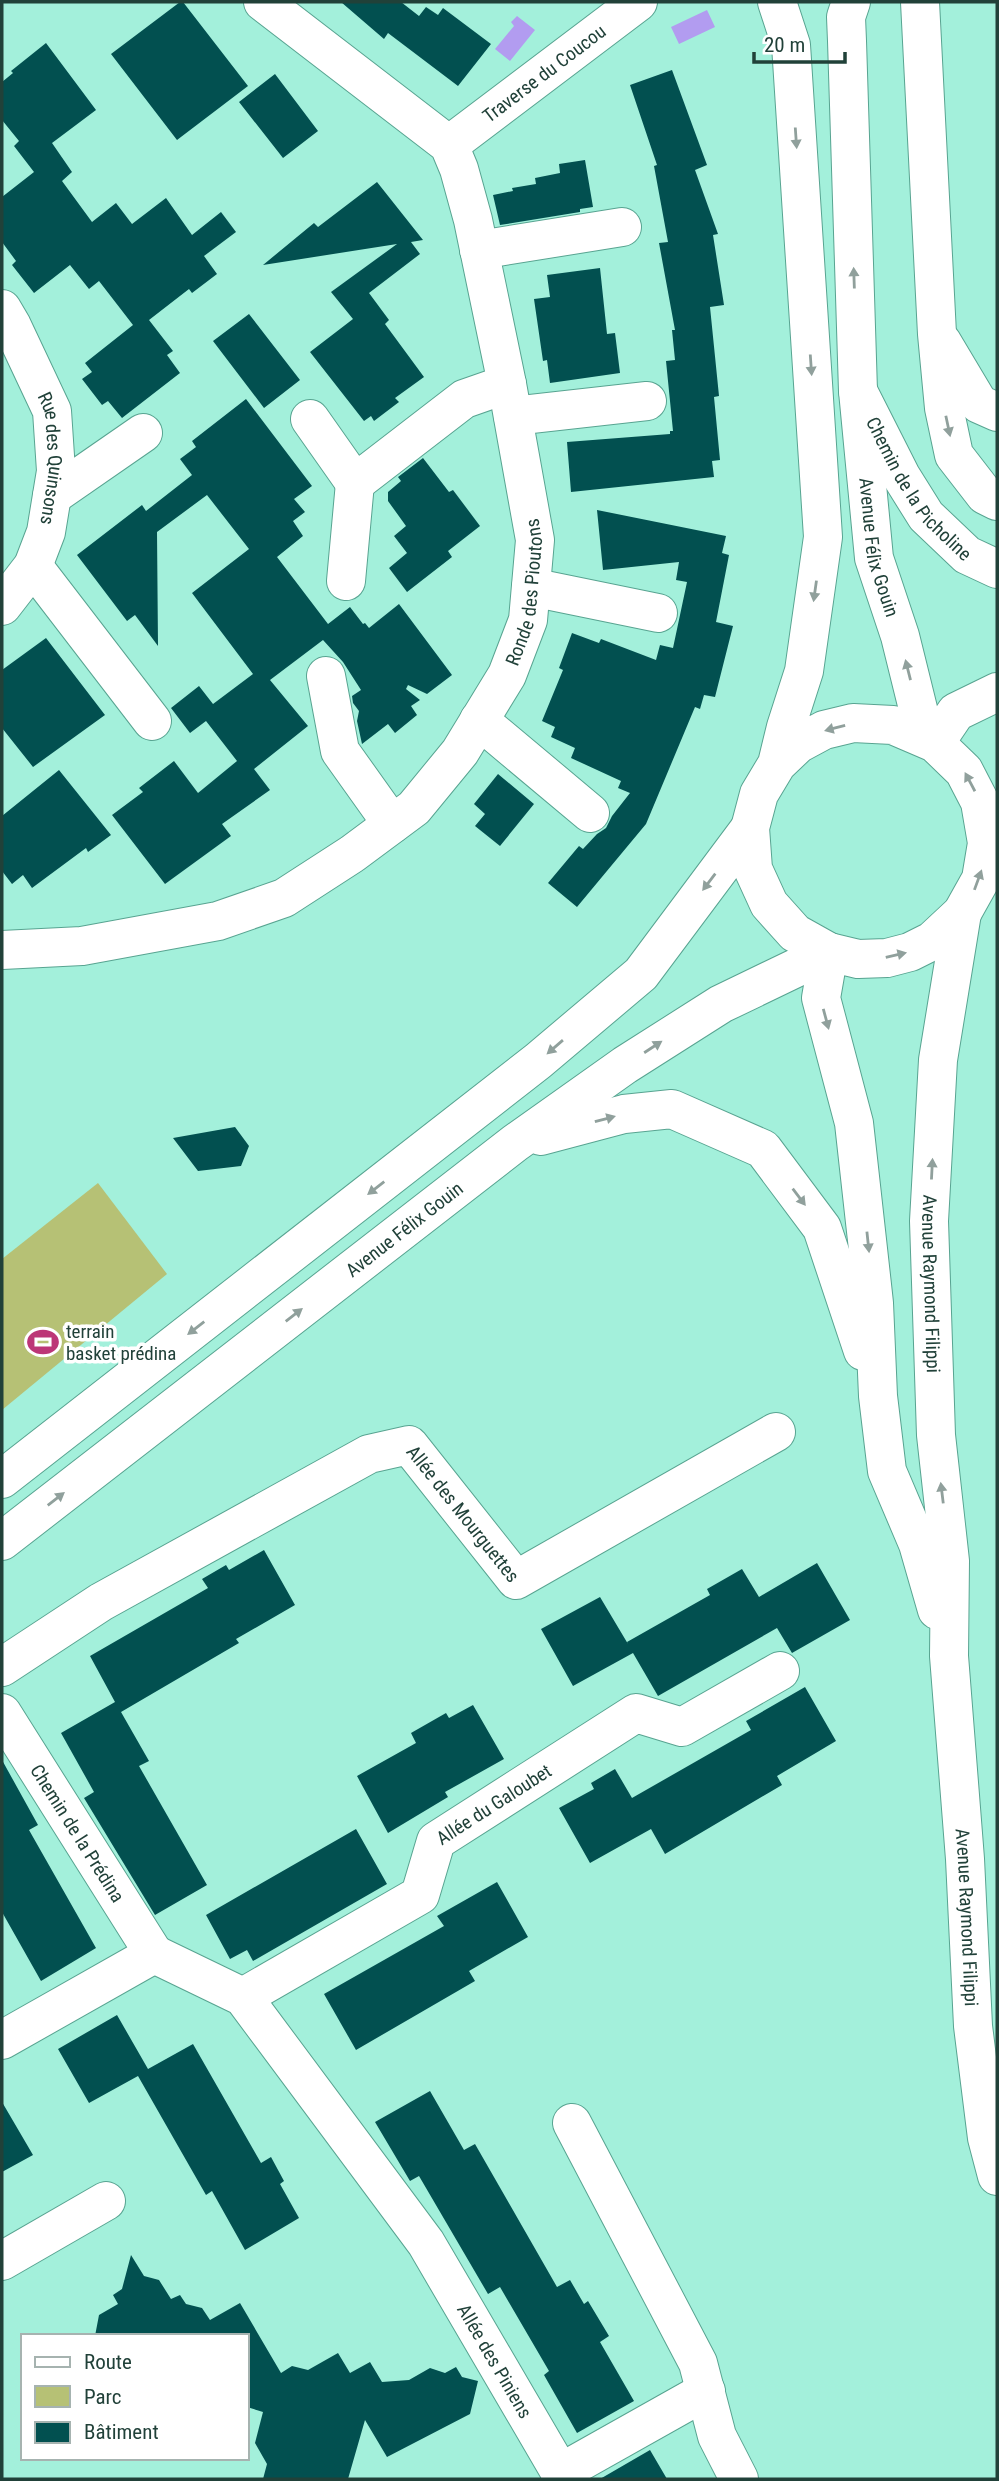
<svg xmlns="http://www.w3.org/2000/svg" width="999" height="2481" viewBox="0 0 999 2481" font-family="'Roboto Condensed',sans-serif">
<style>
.green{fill:#b6c175}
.water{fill:#b29cf0}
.building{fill:#025050}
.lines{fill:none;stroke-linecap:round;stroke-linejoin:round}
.minor-casing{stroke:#58a491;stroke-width:40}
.major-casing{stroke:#58a491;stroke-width:40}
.minor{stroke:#fff;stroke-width:38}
.major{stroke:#fff;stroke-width:38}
.oneway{fill:#90a09c}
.labels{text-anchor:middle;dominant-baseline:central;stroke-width:7;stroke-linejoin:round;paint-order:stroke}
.street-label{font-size:19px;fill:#214139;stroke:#fff}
.poi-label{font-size:19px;fill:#214139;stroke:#fff;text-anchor:start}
</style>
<rect width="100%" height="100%" fill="#a3f0db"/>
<path class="green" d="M98,1183l69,91 -165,136v-151z"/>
<path class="water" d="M707,10l8,17 -36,17 -8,-17z
M517,16l18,14 -25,31 -15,-12 19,-23 -3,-4z"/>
<path class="building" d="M180,2h3l65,84 -71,54 -66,-86z
M341,2h60l18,14 7,-9 12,8 5,-7 48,36 -33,42 -70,-53 -4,6z
M46,43l50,67 -44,33 20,29 -10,9 30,41 24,-19 16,21 34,-26 26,37 29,-23 15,20 -32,24 13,18 -25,19 -3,-4 -40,31 24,31 -6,4 13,18 -58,45 -14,-17 -6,4 -20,-26 10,-7 -7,-9 48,-38 -34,-44 -10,8 -19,-24 -36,28 -22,-28 4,-4 -14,-19v-45l32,-25 -20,-26 5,-5 -17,-21v-38l11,-9 -2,-2z
M672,70l35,95 -12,5 23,64 -5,1 11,70 -14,2 9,89 -5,1 6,63 -8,1 2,16 -143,15 -4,-50 103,-8v-3h3l-7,-70 9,-1 -3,-30h3l-16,-87 9,-1 -14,-76 3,-1 -27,-80z
M275,74l43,57 -35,27 -44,-56z
M585,160l8,47 -13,2v3l-80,13 -7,-30 20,-4 -1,-3 24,-4 -1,-6 25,-5 -1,-9z
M377,182l46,58 -12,2 9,12 -51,39 20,27 -4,4 39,53 -29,21 4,4 -25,19 -3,-5 -7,5 -54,-69 43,-33 -22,-27 66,-48 -134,21 51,-42 4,4z
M600,268l7,66 8,-1 5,40 -70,10 -3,-23 -4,1 -9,-62 16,-2 -3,-22z
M249,314l51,66 -36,28 -51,-67z
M246,399l66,87 -18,13 11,13 -12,9 10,15 -26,21 51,67 22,-17 13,17 2,-1 4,5 30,-24 53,71 -25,19 -19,-9 -2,4 14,11 -9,6 6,9 -22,18 -7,-9 -26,20 -5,-23 2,-10 -6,-8 -1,-7 9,-6 -18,-28 -20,-22 -53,40 38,46 -54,43 16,21 -48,34 9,12 -66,48 -53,-69 31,-23 -4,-4 35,-27 24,32 39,-32 -31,-40 -16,12 -19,-25 28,-22 14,18 40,-30 -61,-81 57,-44 -42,-54 -50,37 1,114 -23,-31 -8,6 -50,-66 65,-50 4,6 46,-36 -12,-16 16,-12 -4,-6z
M423,458l26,34 4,-2 27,36 -32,25 4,6 -45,35 -18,-24 18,-15 -13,-17 12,-10 -18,-25v-9l13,-11 -3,-4z
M597,510l129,26 -4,17 7,2 -13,67 17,4 -18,71 -11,-2 -4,14 -5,-2 -49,117 -69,83 -29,-24 31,-37 4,3 14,-15 9,-6 6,-12 18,-23 -12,-5 3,-7 -50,-23 4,-10 -24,-11 4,-10 -13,-6 21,-51 -4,-2 13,-35 27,10 2,-4 55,21 4,-15 13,3 14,-66 -11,-2 3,-18 -76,8z
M46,638l59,77 -72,52 -31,-39v-58z
M59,770l52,65 -23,17 -2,-4 -54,40 -9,-13 -11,9 -10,-13v-55z
M498,774l36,30 -34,42 -25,-20 10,-12 -11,-10z
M235,1127l14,19 -8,20 -43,5 -25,-33z
M264,1550l31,55 -59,34 3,4 -118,69 28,49 -10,5 68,119 -52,30 -71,-117 10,-6 -33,-59 54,-31 -25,-46 118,-68 -6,-9 24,-14 3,5z
M817,1563l33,57 -58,33 -15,-25 -119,68 -25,-43 -60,33 -32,-57 59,-32 28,47 -1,-2 83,-47 -3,-6 35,-20 17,28z
M805,1687l31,54 -59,35 5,9 -117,69 -14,-25 -61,34 -31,-55 35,-19 -3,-6 24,-14 17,29 119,-68 -5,-9z
M473,1705l31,54 -59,33 3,5 -60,36 -31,-57 59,-33 -5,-10 35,-20 3,5z
M2,1760l36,65 -9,5 67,118 -55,33 -39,-69z
M356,1829l31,55 -134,77 -6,-11 -17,9 -24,-44z
M497,1882l31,55 -59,34 6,10 -119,69 -32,-56 120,-68 -7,-10z
M117,2015l31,54 45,-25 68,119 10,-6 13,24 -4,3 19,34 -54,32 -33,-59 -6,4 -68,-119 -49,27 -31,-54z
M430,2091l34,59 11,-6 82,143 13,-7 14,24 4,-3 21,35 -9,6 34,59 -57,32 -33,-58 5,-4 -49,-84 -12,7 -69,-118 -9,5 -35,-59z
M2,2102l31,53 -31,17z
M131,2255l13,21 15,4 12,19 9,-4 6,9 16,4 8,12 30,-17 41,70 11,-7 16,4 30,-17 12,20 20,-11 12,20 27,-2 21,-12 15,5 11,-6 6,10 16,4 -8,33 -83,43 -22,-37 -17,59h-85l4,-15 -12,-21 8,-31 -16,-5v-71h-152l4,-21 19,-11 -5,-9 9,-6z
M650,2450l17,29h-67z"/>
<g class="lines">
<defs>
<g id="minor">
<path d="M920,2l17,332 7,74 10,47 31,40 12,6"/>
<path id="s1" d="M449,145l189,-143"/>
<path d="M479,250l143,-23"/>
<path id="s2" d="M2,309l10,17 40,85 4,60 -10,61 -13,34 -31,40"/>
<path d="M942,342l37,62 18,8"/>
<path id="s3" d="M858,391l43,85 25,40 41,39 30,14"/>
<path d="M513,416l134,-15"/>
<path d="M310,419l45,64 109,-84 43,-15"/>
<path d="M52,496l91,-63"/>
<path d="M33,566l119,155"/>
<path d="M346,581l9,-98"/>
<path d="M531,587l127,26"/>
<path d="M326,676l14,75 52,73"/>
<path d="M479,720l111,93"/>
<path d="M935,743l21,-31 41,-20"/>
<path id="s4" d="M2,950l80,-4 136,-25 66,-23 68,-44 62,-46 46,-56 47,-77 21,-55 7,-80 -28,-156 -34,-164 -14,-51 -10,-24 -186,-143"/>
<path id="s5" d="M2,1667l99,-65 268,-148 40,-9 107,135 260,-148"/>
<path id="s6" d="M2,1713l152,241"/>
<path id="s7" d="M154,1954l89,43 183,246 138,236"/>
<path id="s8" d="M243,1997l177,-102 16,-54 200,-128 46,14 98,-56"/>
<path d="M2,2040l152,-86"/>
<path d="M572,2123l126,240 19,73 22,43"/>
<path d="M2,2261l104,-60"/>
<path d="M560,2473l146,-82"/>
</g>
<g id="major">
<path d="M777,2l14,43 32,492 -19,134 -18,56 -9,37 -18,30 -9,34 3,41 16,35 26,29 34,19 29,7 29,-1 23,-6 22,-11 30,-28 19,-34 6,-36 -7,-41 -16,-31 -29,-28 -42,-18 -40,-2 -29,7 -26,14 -21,20"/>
<path id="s9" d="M851,2l-5,15 1,24 11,350 16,167 26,78 25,101"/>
<path id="s10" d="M962,913l-24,147 -9,161 7,214 14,126 -1,95 16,203 8,167 14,112 10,38"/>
<path d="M829,952l-8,46 33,125 20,180 4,93 9,75 31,73 19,66"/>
<path d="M541,1136l83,-22 48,-5 91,40 59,79 41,123"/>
<path d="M2,1479l536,-418 103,-87 109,-146"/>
<path id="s11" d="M2,1541l513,-398 110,-78 96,-61 108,-52"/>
</g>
</defs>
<use href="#minor" class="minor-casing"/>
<use href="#major" class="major-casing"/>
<use href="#minor" class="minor"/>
<use href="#major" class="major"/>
</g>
<defs><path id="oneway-solid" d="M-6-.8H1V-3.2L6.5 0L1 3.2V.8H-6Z" transform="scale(1.75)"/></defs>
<g class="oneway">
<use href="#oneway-solid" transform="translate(796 138) rotate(86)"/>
<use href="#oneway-solid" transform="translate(854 278) rotate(-92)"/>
<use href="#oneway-solid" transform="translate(811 365) rotate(86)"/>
<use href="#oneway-solid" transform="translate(948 426) rotate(78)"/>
<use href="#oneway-solid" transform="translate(815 591) rotate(98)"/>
<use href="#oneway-solid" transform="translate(908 670) rotate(-104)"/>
<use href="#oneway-solid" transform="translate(835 728) rotate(165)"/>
<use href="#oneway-solid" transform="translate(970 782) rotate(-118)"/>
<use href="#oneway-solid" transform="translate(978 880) rotate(-70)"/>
<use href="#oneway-solid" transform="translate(709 882) rotate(127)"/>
<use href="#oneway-solid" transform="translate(896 955) rotate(-13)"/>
<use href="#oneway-solid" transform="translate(826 1019) rotate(75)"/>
<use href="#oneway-solid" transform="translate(555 1047) rotate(139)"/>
<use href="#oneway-solid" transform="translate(653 1047) rotate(-33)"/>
<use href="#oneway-solid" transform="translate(605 1119) rotate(-15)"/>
<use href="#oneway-solid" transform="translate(932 1169) rotate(-87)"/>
<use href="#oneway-solid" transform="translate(376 1188) rotate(142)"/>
<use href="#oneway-solid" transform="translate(799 1197) rotate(53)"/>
<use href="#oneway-solid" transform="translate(868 1242) rotate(84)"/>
<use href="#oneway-solid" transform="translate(294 1315) rotate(-38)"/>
<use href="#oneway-solid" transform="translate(196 1328) rotate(142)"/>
<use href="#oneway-solid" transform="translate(942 1493) rotate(-97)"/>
<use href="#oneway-solid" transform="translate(56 1499) rotate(-38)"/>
</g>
<defs>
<symbol id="stadium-bare" viewBox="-9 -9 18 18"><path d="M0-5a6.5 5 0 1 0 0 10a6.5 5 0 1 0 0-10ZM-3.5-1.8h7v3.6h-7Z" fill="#bc3677" stroke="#fff" stroke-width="2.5" paint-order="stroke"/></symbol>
</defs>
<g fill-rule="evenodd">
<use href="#stadium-bare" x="21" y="1320" width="44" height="44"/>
</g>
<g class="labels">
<g class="street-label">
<text stroke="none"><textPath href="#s1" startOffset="119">Traverse du Coucou</textPath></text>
<text stroke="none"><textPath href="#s2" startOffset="161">Rue des Quinsons</textPath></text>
<text stroke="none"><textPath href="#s3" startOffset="116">Chemin de la Picholine</textPath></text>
<text stroke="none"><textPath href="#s9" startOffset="548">Avenue Félix Gouin</textPath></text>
<text stroke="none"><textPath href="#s4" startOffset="695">Ronde des Pioutons</textPath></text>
<text stroke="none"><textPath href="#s11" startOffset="509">Avenue Félix Gouin</textPath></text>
<text stroke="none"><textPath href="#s10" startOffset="373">Avenue Raymond Filippi</textPath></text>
<text stroke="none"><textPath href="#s5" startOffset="553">Allée des Mourguettes</textPath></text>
<text stroke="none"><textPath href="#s8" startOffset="329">Allée du Galoubet</textPath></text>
<text stroke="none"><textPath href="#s6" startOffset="142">Chemin de la Prédina</textPath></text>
<text stroke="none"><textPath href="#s10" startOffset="1008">Avenue Raymond Filippi</textPath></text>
<text stroke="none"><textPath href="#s7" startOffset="542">Allée des Piniens</textPath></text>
</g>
<g class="poi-label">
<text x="66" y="1331">terrain<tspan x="66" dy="22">basket prédina</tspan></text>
</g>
</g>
<rect width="999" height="2481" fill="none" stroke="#214139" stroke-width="7"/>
<rect x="21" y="2334" width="228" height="126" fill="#ffffff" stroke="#a6b3b0" stroke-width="2"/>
<rect x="35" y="2357" width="35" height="10" fill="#ffffff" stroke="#a6b3b0" stroke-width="2"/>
<text x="84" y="2369" font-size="21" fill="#214139">Route</text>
<rect x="35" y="2386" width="35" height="21" fill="#b6c175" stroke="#a6b3b0" stroke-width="2"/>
<text x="84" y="2404" font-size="21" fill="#214139">Parc</text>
<rect x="35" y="2422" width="35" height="21" fill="#025050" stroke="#a6b3b0" stroke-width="2"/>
<text x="84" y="2439" font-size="21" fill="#214139">Bâtiment</text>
<path d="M754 52v10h91v-10" fill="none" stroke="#214139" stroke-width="3.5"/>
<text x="764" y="52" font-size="21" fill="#214139" stroke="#ffffff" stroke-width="5" paint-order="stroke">20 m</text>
</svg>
